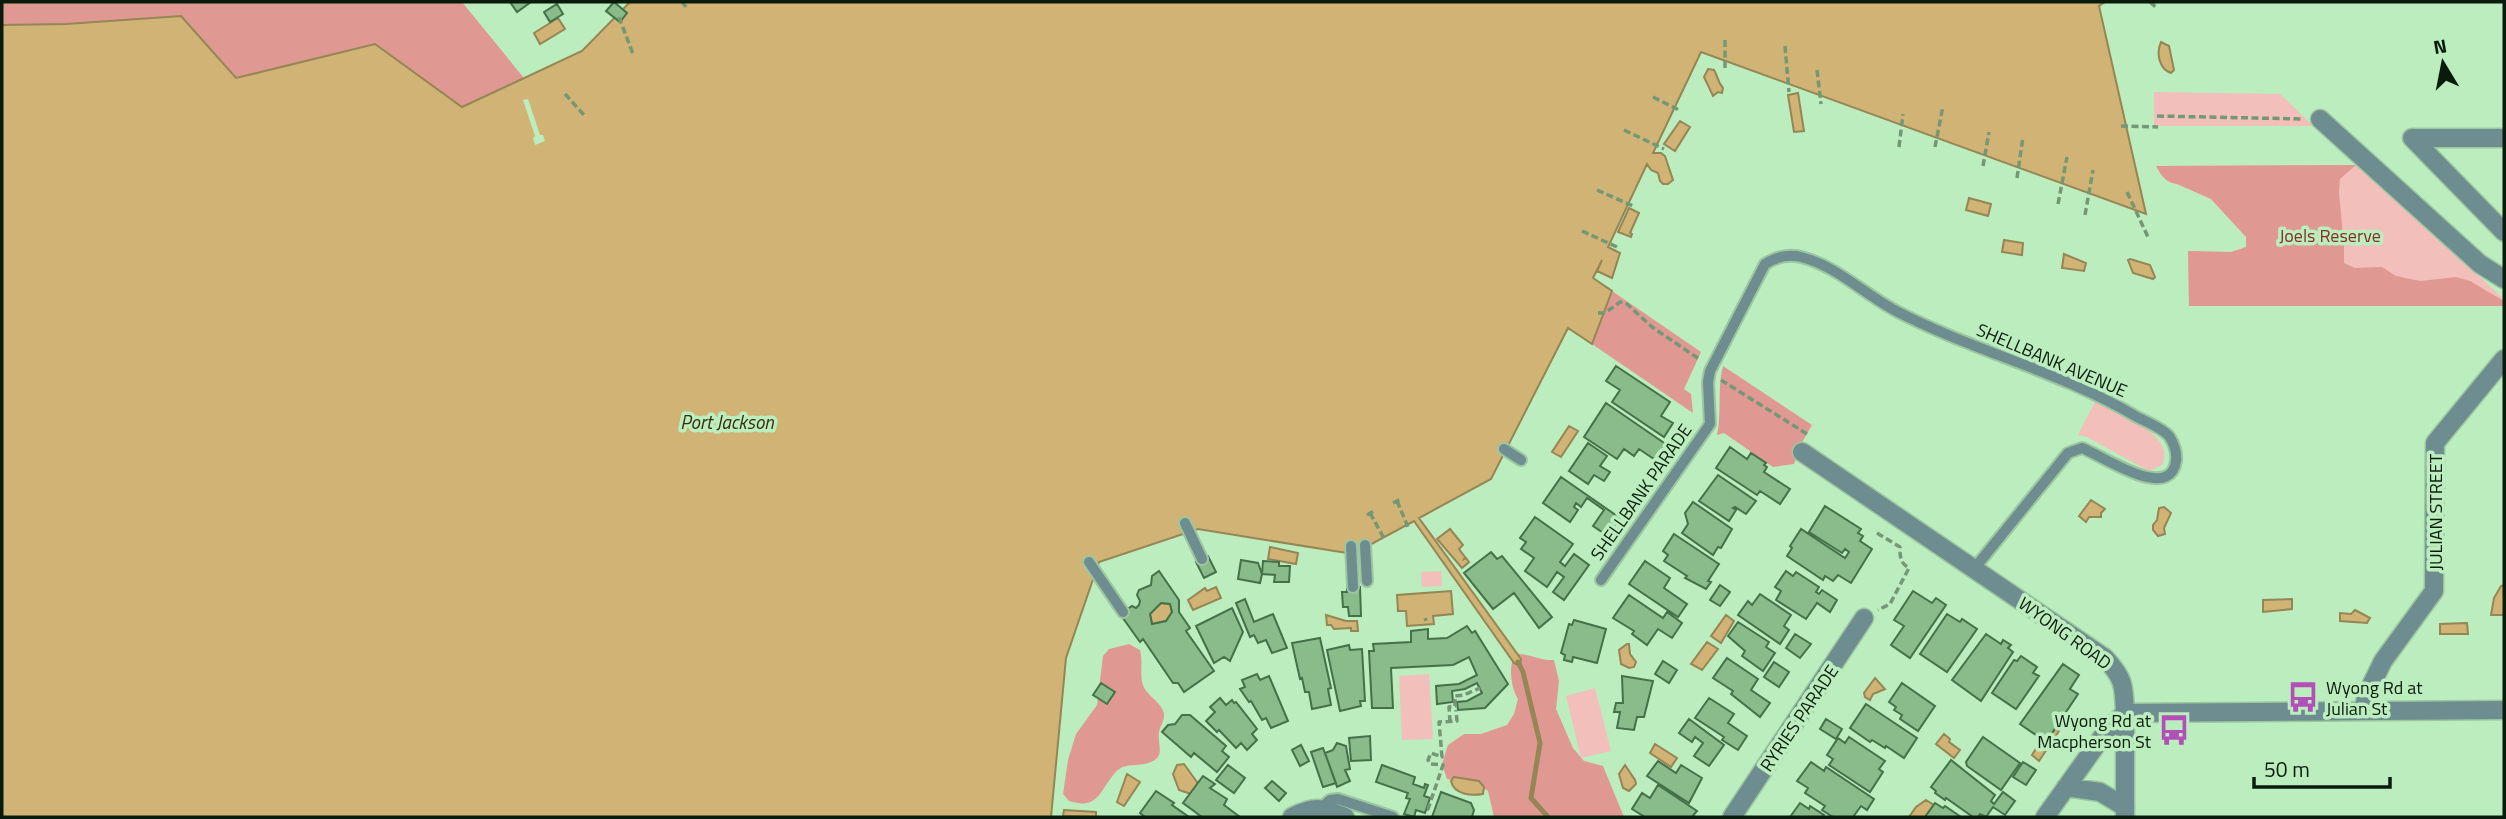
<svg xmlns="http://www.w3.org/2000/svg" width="2506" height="819" viewBox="0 0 2506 819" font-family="'Titillium Web',sans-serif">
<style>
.green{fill:#f2bfba}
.forest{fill:#e09992}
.water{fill:#d0b375;stroke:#948655;stroke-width:2}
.pier{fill:#bcedbe}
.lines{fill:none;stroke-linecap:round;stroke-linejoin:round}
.stream{stroke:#948655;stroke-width:5}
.building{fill:#89bb8b;stroke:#457148;stroke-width:2;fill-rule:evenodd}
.service-casing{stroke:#9cc79e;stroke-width:14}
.minor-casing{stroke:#9cc79e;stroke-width:21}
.tertiary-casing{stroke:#9cc79e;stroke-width:21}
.path{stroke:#749876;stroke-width:3.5;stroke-dasharray:7 3.5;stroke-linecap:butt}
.service{stroke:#6d8d91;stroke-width:10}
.minor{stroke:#6d8d91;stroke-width:18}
.tertiary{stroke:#6d8d91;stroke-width:18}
.labels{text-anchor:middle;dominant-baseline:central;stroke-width:7;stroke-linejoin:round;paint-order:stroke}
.park-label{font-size:18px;fill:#84302c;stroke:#bcedbe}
.street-label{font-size:18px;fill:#091c0b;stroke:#bcedbe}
.poi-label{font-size:18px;fill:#091c0b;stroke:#bcedbe;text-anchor:start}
.water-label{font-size:19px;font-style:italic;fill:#382c0f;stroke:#bcedbe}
</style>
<rect width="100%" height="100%" fill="#bcedbe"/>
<path class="green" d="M2154,92l126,2 33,32h-159z
M2356,165l148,134v7h-315l-1,-55 44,1 14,-5v-10l-35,-38 -34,-15c-11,-1 -16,-9 -21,-18z
M2096,400c22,13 81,35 66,65l-13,6 -62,-34 -9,-2z
M1441,571l1,15 -20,1 -1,-15z
M1429,674l4,65 -31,1 -3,-64z
M1595,688l16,63 -30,7 -15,-62z"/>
<path class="forest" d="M2,2h460l62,76 -62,29 -87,-63 -139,35 -55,-63 -115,8 -64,1z
M2356,165l-16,14 -1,14 5,52v18l11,5 27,-1 14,9 24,5 36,-4 14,4 34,20v5h-315l-1,-55 43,1 15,-5v-10l-35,-38 -34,-15c-11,-1 -16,-9 -21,-18z
M1612,291l89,61 -17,37 7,5 2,19 -101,-69z
M1723,366l89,59 -11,19 -7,20 -21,3 -49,-34 -7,2c5,-23 0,-46 6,-69z
M1129,644l11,6c3,11 0,21 2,32 2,11 13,16 19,25 7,10 0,16 -2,25 -2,11 6,23 -6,29 -15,8 -28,-1 -39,13 -15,18 -16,36 -45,27l-6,-7 5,-34 8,-26 21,-29 6,-49 6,-7z
M1515,654c14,-1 25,7 39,6l5,21 -3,28 17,39 11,13 19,5 21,51h-130l-6,-26 -11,-8 -30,-4 -5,-15 6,-19 16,-11h17l26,-9 7,-11 4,-15c-7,-11 -10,-33 -3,-45z"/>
<path class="water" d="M630,2h1475l-6,4 47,208 -445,-162 -48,101h8l4,3 8,24 -5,4h-5l-3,-3 -2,-8 -7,-3 -4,-6 -39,83 12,6 -8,25 -15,-7 5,-11 -9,18 19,13 -20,53 -24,-16 -77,151 -72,39 102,141 -1,7 -6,-3 -100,-142 -61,33 -155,-25 -99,33 -33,96 -15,159h-1049v-792l64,-1 115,-8 55,62 139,-34 87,63 120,-56z
M558,18l7,11 -25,15 -6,-11z
M2161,42l8,4 5,24 -3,3c-12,-4 -15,-20 -10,-31z
M1708,69l6,1c4,6 3,11 9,18l-1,5 -4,-1 -5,4 -9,-19z
M1798,93l6,38 -10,1 -6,-37z
M1680,121l10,6 -15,24 -11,-7z
M1969,198l22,6 -3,12 -22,-6z
M1629,208l10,5 -9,20 2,1 -1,3 -13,-5z
M2004,240l19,3 -1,12 -20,-3z
M2064,254l22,9 -2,8 -22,-3z
M2130,259l20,6 5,12 -2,2 -20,-6 -5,-13z
M1569,426l9,5 -17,26 -9,-5z
M2091,500l14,9 -4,4v4h-12l-3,5 -7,-6z
M2164,507l7,6 -7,15 1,6 -7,2 -5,-6v-5l4,-5 2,-12z
M1450,529l13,16 -4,4 6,8 -1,2 2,-1 3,4 -7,6 -25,-29z
M1270,547l28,6 -2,11 -28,-5z
M2504,585v30h-13l3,-17 7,-12z
M1216,587l5,11 -28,12 -5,-10 17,-12 2,3z
M1451,591l2,23 -20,2 1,8 -27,2 -1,-15h-8l-1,-16z
M2292,599v10l-29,3v-12z
M1161,603l9,1 2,8 -6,9 -14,3 -2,-10z
M2355,610l15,8 -3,5 -27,-2v-8l11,1z
M1326,615l20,6h11l1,10h-7v-3l-17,1 -3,-4h-4z
M1726,615l8,6 -13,22 -10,-7z
M2467,623l1,11h-28v-10z
M1707,642l11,7 -16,21 -11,-6z
M1627,644h2l1,10 6,8 -2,5 -5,1 -8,-4 -2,-14z
M1875,678l10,11 -12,5 -3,6 -5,-3 -1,-4z
M2055,729l4,2 -20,30 -7,-6 5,-8 4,2z
M1944,734l6,5 -1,3 11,8 -6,8 -18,-14z
M1655,744l22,14 -6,9 -21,-14z
M1184,764l13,18v4l-6,8 -12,-4 -6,-16 4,-9z
M1625,765l10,15 1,4 -7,7 -6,-3 -4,-14z
M1127,774l13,8 -16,24 -7,-4z
M1454,777l25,4 5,6 -1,7c-11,2 -29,1 -32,-13z
M1926,800l8,5 -9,12h-16l7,-10z
M1064,810l32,2v5l-33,-1z"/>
<path class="pier" d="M528,99l12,36h3l2,6 -10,4 -2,-7 2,-2 -12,-36z"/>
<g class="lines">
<path class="stream" d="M1518,662l5,10 17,71 -9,55 17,19"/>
</g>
<path class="building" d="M510,2h21l-14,10z
M614,2l13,11 -7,9 -14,-11z
M557,4l6,10 -13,8 -6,-10z
M1616,366l54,36 -9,14 12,7 -9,14 -52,-35 8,-12 -14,-9z
M1606,403l64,44 -10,16 -21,-14 -5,7 -10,-7 -7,10 -33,-22z
M1588,443l19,13 -7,10 10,6 -6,9 -10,-6 -6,9 -19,-13z
M1730,447l17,12 4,-6 15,10 -2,2 3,2 -3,5 26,17 -10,15 -20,-13 -3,4 -41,-27z
M1718,475l38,26 -10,13 -11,-7 -2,1 3,2 -7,11 -30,-20z
M1561,477l59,41 -12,18 -15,-10 11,-16 -17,-12 -6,9 -5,-4 -2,4 4,3 -8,12 -27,-19z
M1693,502l39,27 -11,19 -3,-1 -5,8 -31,-22 6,-9 -3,-11z
M1825,506l36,23 -3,4 5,3 -3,5 12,8 -21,34 -13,-8 -5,6 -8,-5 -2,4 -36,-24 5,-8 -2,-2 11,-17 44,29 4,-6 -4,-3 -3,4 -33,-21z
M1535,517l38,27 -13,18 5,4 9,-12 15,11 -25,35 -11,-8 11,-15 -7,-5 -10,15 -22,-16 9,-13 -13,-9 5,-7 -6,-4z
M1674,534l45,30 -11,17 3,1 -5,7 -21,-11 2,-2 -23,-15 4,-6 -5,-4z
M1491,552l6,7 5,-3 50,61 -13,11 -25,-35 -21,16 -29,-36z
M1208,556l8,16 -12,6 -8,-16z
M1241,560l17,3 4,11 -2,9 -22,-4z
M1263,561l16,1v4h11l-1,16h-15l1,-7 -13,-1z
M1645,561l25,17 -6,10 23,16 -9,13 -49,-33z
M1159,571l20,29v12l11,16 -4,3 28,40 -30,21 -6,-9h-5l-30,-44 -3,3 -20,-28 12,-8 4,2 3,-3 1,-4 -3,-6 2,-5 12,-5 1,-9zM1161,603l9,1 2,8 -6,9 -14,3 -2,-10z
M1786,571l7,5 3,-4 23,15 -3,5 3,2 3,-4 15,10 -7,12 -13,-9 -11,16 -30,-19 5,-9 -6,-4z
M1720,585l10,7 -10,14 -10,-6z
M1347,587h13l1,29h-12l-1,-9h-5l-1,-15h5z
M1913,591l19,12 4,-5 10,7 -36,53 -19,-13 13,-19 -10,-6z
M1760,594l31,21 -7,11 5,4 -9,14 -42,-29 10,-14 4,4z
M1629,595l34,23 4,-6 15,11 -10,15 -14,-9 -11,16 -15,-11 2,-3 -21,-13z
M1245,599l9,23 19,-8 14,34 -15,5 -6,-13 -8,3 -4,-8 -4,2 -14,-34z
M1232,608l11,24 -13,29 -6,-4 -10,6 -18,-37z
M1947,614l13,8 2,-3 15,10 -30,43 -27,-18z
M1574,620l32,9 -9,34 -24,-6 -1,5 -8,-2 1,-5 -4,-2 8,-29 3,1z
M1738,622l31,20 -3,5 9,6 -12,18 -21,-15 3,-5 -17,-15z
M1467,626l5,7 3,-2 33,53 -23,24 -27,2 -1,-8 10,-1 15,-8 -5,-10 -12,6 -13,2 1,11 -16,2 -1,-18 23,-2 18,-9 -8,-18 -16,8 -62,3 2,40h-21l-3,-57h5l-1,-7 38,-2v-11l17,-2v10l19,-1z
M1795,634l16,10 -11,14 -14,-10z
M1986,634l15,10 2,-4 8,5 -3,3 5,4 -32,49 -29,-21z
M1320,638l11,50 -3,1 3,16 -19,4 -3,-17h-4l-3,-14 -2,1 -8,-36z
M1349,645l1,5 12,-1 3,52h-5l1,5 -21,5 -13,-61z
M2021,656l16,11 -4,6 6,3 -23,33 -24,-16 22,-33 3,1z
M1727,658l31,21 -7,11 19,13 -10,14 -29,-23 2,-3 -20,-13z
M1663,661l14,9 -8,13 -14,-9z
M1774,662l15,10 -10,15 -15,-10z
M2063,664l16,11 -9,14 8,5 -32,48 -26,-18z
M1257,674l3,6 9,-4 19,45 -17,7 -5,-10 -4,2 -11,-19 -2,1 -9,-13 5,-2 -3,-7z
M1622,676l31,5 -9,36h-7l-3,13 -17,-2 3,-16h-6l2,-9h7z
M1101,683l14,9 -8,12 -14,-9z
M1902,683l33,23 -17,25 -18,-12 2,-4 -8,-5 2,-3 -7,-5z
M1220,698l6,7 6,-5 2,3 2,-1 21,27 -5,5 5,6 -10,10 -6,-7 -5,5 -17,-18 -2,2 -11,-11 9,-9 -5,-5z
M1709,698l25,16 -6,9 19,13 -9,14 -16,-10 2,-3 -29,-19z
M1866,704l51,34 -13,20 -18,-12 -1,2 -13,-8 -2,2 -20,-14z
M1182,715h8l36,31 -4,5 7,6 -12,15 -23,-19 -3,4 -29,-25 6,-7 7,-1z
M1689,719l35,26 -15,21 -15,-10 9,-13 -8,-6 -3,5 -13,-9z
M1826,719l16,10 -6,10 -16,-10z
M1370,736l1,24 -20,1 -2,-23z
M1849,737l36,24 -6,8 4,3 -13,20 -41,-27 4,-6 -6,-4 11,-17 7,5z
M1983,737l37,26 -19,27 -34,-24 -1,-4z
M1337,743l9,3 4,23 -5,1 5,11 -13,6 -12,-34 8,-3z
M1301,745l8,16 -9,5 -8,-16z
M1323,748l13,35 -13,4 -12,-35z
M1951,760l44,35 -4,6 3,3 9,-12 12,9 -10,14 -12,-8 -7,10 -6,-3 -2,3h-5l-27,-19 -1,2 -10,-7 1,-2 -5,-4z
M1658,761l18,12 5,-8 21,13 -13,25 -42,-27z
M1811,762l13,9 2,-4 48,32 -7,11 -6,-4 -8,11h-20l-11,-7 3,-4 -20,-13 3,-5 -11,-7z
M2023,762l13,8 -10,15 -13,-8z
M1228,765l17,13 -11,15 -18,-13z
M1382,765l33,12 -2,7 11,4 1,-4 3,1 -4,11 6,2 -5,15 -9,-3 -2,7 -10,-3 6,-15 -4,-1 2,-5 -32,-11z
M1203,776l12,8 -5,4 17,11 -3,6 16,12h-38l-19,-14z
M1272,781l14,12 -7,8 -14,-13z
M1658,785l39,26 -5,6h-47l-13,-8 10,-16 8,5z
M1156,791l18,12 -2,2 17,12h-44l-5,-4z
M1441,792l30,11 3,7 -2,7h-40z
M1800,803l9,6 1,-3 14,9 -2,2h-32z
M1935,803l8,5 2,-2 16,11h-36z"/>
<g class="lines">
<defs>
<path id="service" d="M1504,449l17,11
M1185,523l17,36
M1365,545l2,36
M1351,546l2,41
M1089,562l34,50
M1601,580l109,-156 -2,-42 2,-11 55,-107c11,-7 24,-10 36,-7 36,9 64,38 97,55 78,40 164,60 239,105 10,5 25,11 32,19 5,7 8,17 7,25 -6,42 -73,-5 -94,-13l-14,5 -94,116
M1321,808l9,-8 8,-1 55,18"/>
<path id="minor" d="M2320,119l160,145 24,15
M2504,138h-92l92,94
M1802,452l303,206c19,20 19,28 20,55
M2364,711l2,-15 17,-35 51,-70 1,-148 69,-84
M2125,713l379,-3
M2066,787l34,5 25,15
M1292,817c24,-12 29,-9 53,0
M1732,817l132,-199
M2045,817l62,-87 18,-17"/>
<path id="tertiary" d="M2125,713v104"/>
</defs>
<use href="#service" class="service-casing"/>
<use href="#minor" class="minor-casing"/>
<use href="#tertiary" class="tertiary-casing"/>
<path class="path" d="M682,2l4,5
M2150,2l7,6
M619,17l14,37
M1725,40v29
M1785,46l4,46
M1817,70l4,34
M565,94l19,21
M1653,97l26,13
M2157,116l147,3
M2121,126l37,1
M1624,130l40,19
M1899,147l4,-33
M1935,147l8,-41
M1983,166l6,-34
M2017,178l6,-41
M1597,190l36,16
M2127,192l21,45
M2058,204l9,-47
M2085,215l8,-45
M1582,231l35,16
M1598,313h7l15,-11 7,2 25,23 47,32
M1721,380l86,54
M1397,501l11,26
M1393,503l8,-4
M1370,513l15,27
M1367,515l7,-4
M1877,533l23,14c0,10 0,16 9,21l-19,36 -12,6
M1425,618l1,3
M1450,722l-1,-15 6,-1v-10l9,-1 16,-7
M1427,809h1l15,-44 -13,-1 -2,-4 3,-7 11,4 -3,-35 18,-1 -1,-11"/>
<use href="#service" class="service"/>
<use href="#minor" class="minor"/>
<use href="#tertiary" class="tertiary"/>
</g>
<defs>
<symbol id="bus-bare" viewBox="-9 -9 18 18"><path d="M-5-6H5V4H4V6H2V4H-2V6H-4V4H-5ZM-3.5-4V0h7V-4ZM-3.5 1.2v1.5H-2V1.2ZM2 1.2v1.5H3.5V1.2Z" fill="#b250b7" stroke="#bcedbe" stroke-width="2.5" paint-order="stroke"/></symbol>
</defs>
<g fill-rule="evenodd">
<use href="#bus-bare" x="2281" y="675" width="44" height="44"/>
<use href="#bus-bare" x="2152" y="708" width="44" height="44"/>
</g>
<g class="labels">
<g class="park-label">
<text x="2330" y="235">Joels Reserve</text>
</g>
<g class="street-label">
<text transform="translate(2052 360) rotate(23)">SHELLBANK AVENUE</text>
<text transform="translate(1641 492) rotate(-55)">SHELLBANK PARADE</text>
<text transform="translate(2435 512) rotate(-90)">JULIAN STREET</text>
<text transform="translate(2065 633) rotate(36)">WYONG ROAD</text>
<text transform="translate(1799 718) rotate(-56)">RYRIES PARADE</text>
</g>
<g class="poi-label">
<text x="2326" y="687">Wyong Rd at<tspan x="2326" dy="21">Julian St</tspan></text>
<text x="2151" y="720" text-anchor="end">Wyong Rd at<tspan x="2151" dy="21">Macpherson St</tspan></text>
</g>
<g class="water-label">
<text x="727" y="421">Port Jackson</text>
</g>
</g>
<rect width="2506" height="819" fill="none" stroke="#091c0b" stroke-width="7"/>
<g transform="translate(2443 63) rotate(350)" stroke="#bcedbe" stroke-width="5" paint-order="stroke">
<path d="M0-5L12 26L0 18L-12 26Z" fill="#091c0b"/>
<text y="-10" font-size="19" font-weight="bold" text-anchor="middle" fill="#091c0b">N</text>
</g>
<path d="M2254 777v10h136v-10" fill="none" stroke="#091c0b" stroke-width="3.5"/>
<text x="2264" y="777" font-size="21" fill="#091c0b" stroke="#bcedbe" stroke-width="5" paint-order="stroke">50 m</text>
</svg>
